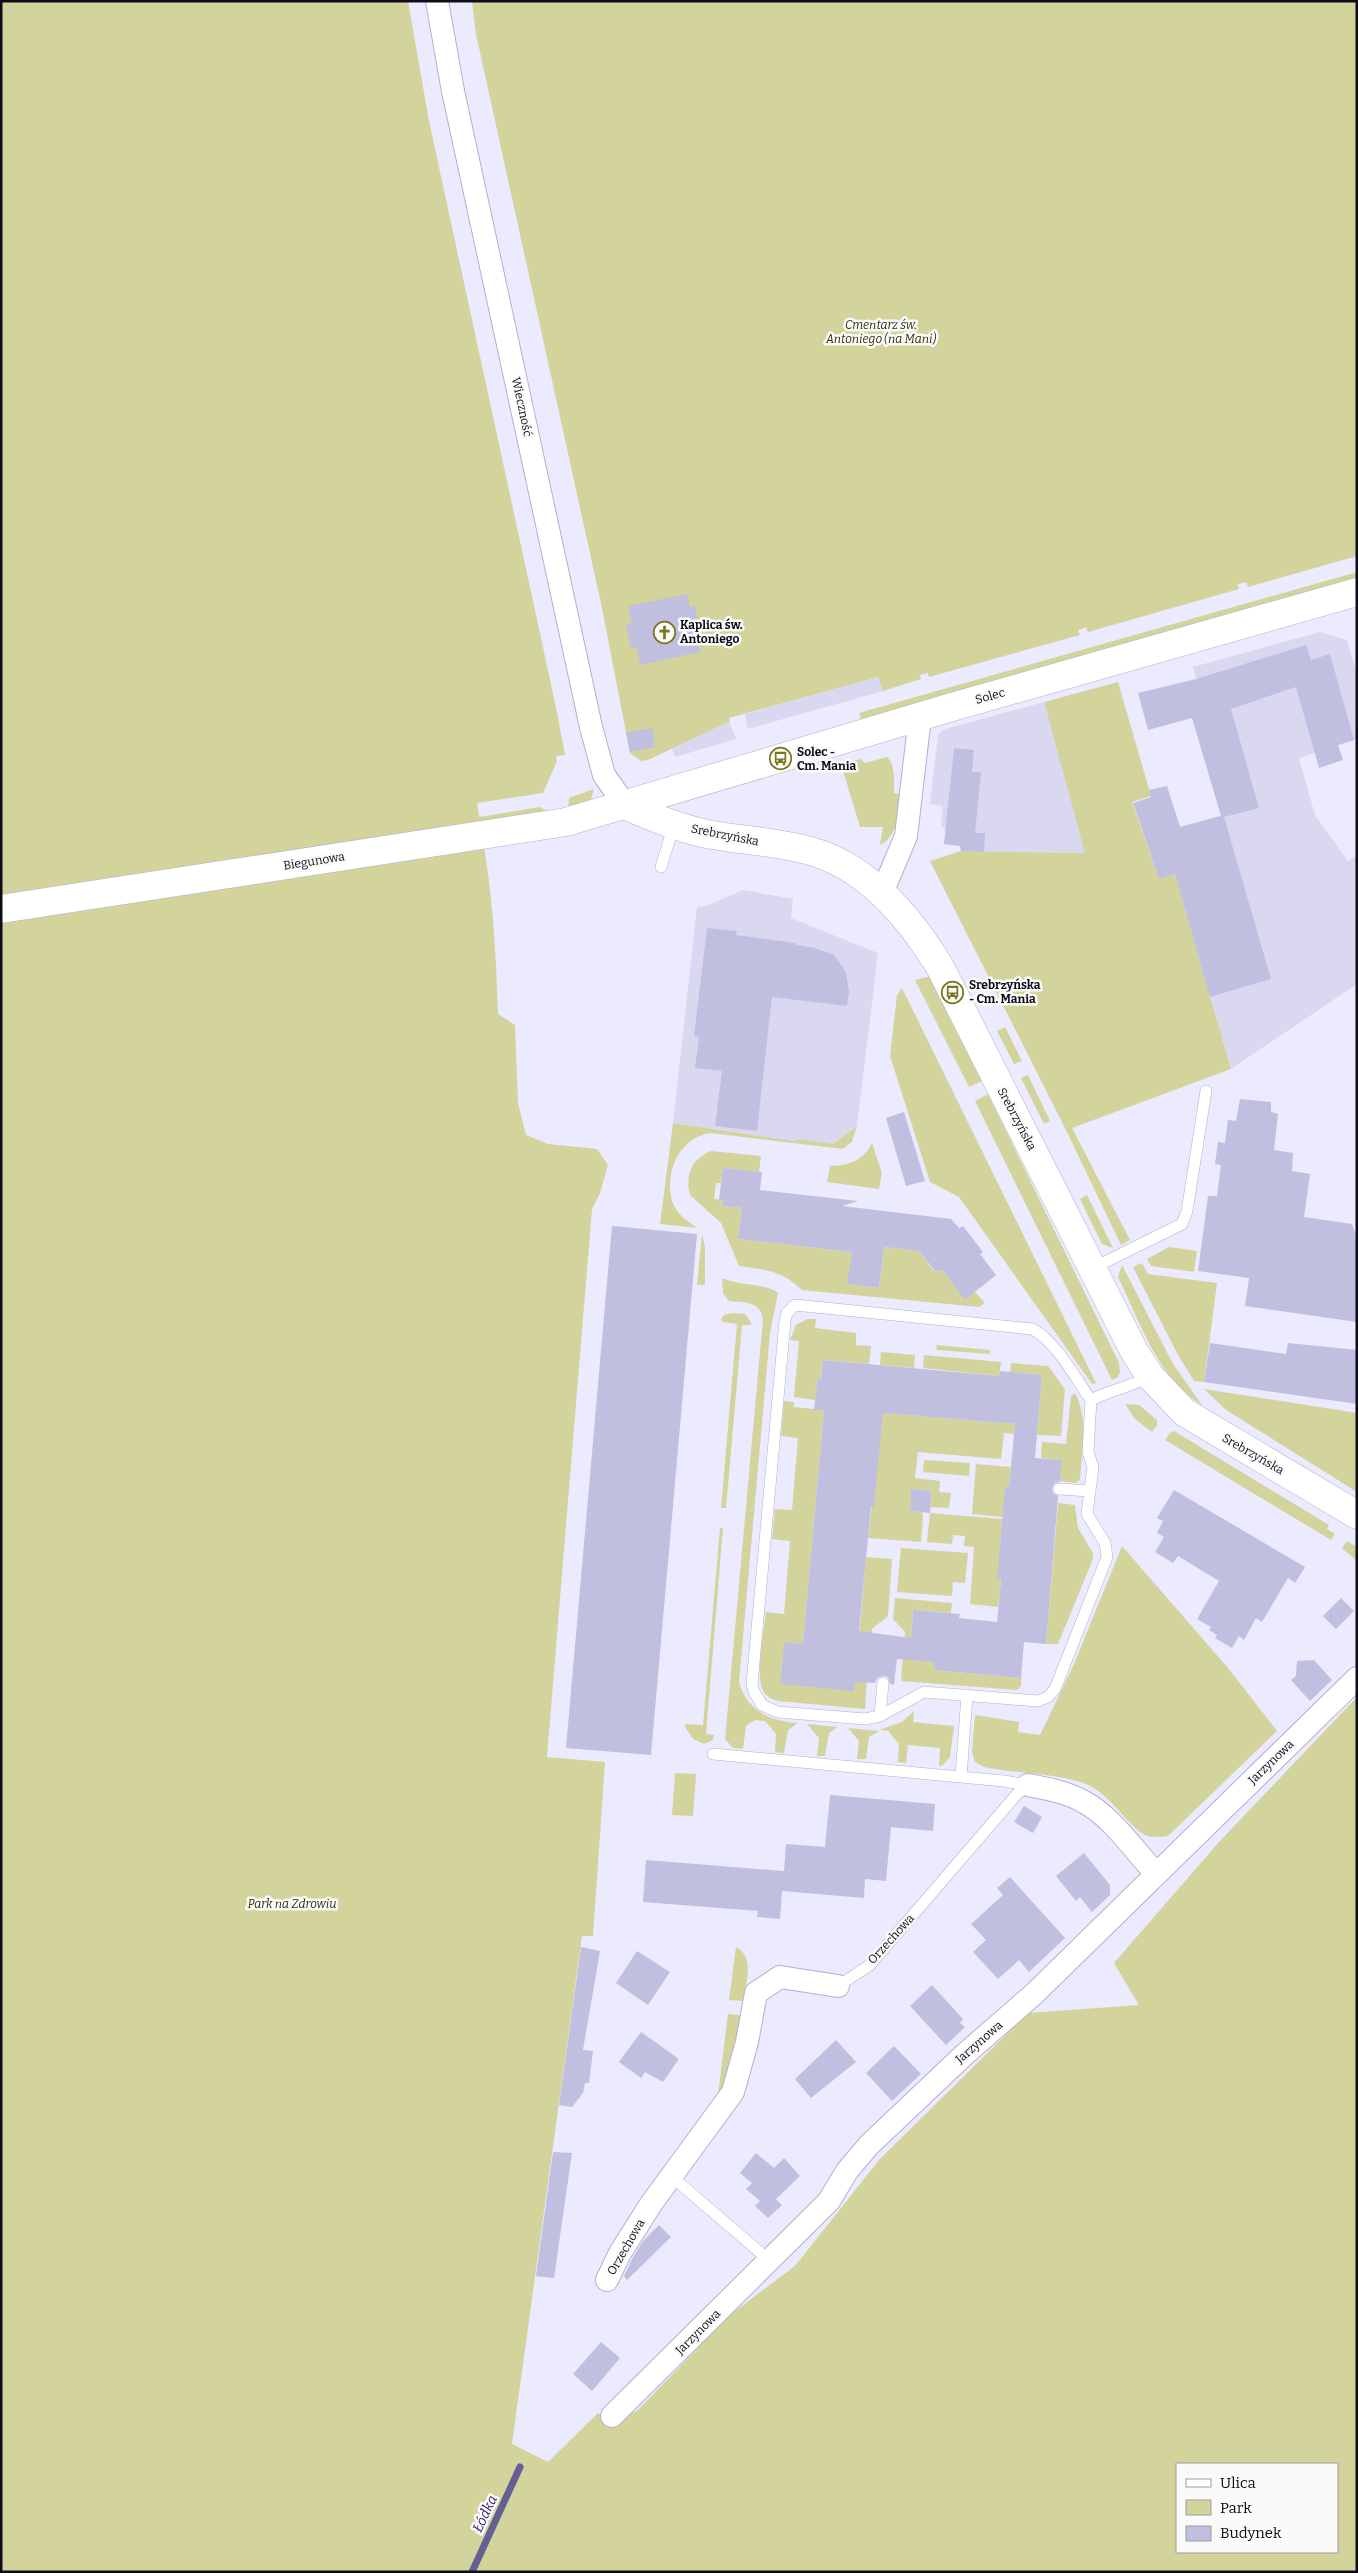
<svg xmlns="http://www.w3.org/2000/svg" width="1358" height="2573" viewBox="0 0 1358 2573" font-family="Bitter,serif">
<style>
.built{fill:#dad8f1}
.green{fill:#d3d49c;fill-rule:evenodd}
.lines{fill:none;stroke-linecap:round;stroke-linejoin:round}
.stream{stroke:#655f96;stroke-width:7}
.building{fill:#c1bfe0;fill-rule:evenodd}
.service-casing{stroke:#b2b0d0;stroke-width:12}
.minor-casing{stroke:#b2b0d0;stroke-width:24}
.tertiary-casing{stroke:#b2b0d0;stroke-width:29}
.secondary-casing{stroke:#b2b0d0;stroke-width:29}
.service{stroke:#fff;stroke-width:11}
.minor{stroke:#fff;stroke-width:22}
.tertiary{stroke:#fff;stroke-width:28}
.secondary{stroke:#fff;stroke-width:28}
.labels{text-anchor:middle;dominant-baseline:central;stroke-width:5;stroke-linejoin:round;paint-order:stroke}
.park-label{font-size:12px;font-style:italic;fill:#2f2e08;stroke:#fafafa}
.street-label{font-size:12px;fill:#0d0c17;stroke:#fafafa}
.poi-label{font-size:12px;font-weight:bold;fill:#0d0c17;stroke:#fafafa;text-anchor:start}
.water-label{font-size:14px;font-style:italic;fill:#321870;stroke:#fafafa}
</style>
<rect width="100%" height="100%" fill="#ebeafe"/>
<path class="built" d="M1320,632l27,8 10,34v65l-58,19 16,57 33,46 9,-5v128l-126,85 -56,-195 -15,-41 74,-21 -41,-145z
M878,677l5,14 -135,38 -3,-15z
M1044,702l42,151 -125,-2 -1,-5 -16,-2 2,-14 -5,-5 2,-19 -13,-2 8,-69 7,-6z
M729,721l7,18 -61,18 -3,-9z
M743,890l50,9 -2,19 87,35 -21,173 -24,18 -32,-5 -8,2 -120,-18 24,-216 9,-1z"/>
<path class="green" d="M1,1h407l21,120 128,591 8,43 -9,1 1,5 -14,32 -66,10 2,14 61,-10 7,4 -67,12c12,63 16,126 18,191l17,11 3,78 8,32 22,9 49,5 11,16 -8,28 -8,16 -45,548 58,5 -12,174h-11l-70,508 36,18 50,-49 15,10 25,-13 60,-62 12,-18 85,-64 84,-106 149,-147 111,-8 -25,-42 105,-121 138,-145v875h-1356zM1177,2464h160v88h-160z
M472,1h885v555l-109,31 -2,-5 -8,2 1,5 -151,43 -2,-5 -8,3 2,5 -151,42 -1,-4 -8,2 1,4 -38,12 -5,-14 -149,41 1,3 -82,39 -7,1 -11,-8 -28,-145 -126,-574z
M1357,572v6l-496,142 -2,-7z
M1118,682l33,114 -19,6 26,74 17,-2 56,195 -159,59 58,112 -9,5 -55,-115 -136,-269 31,-10 124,2 -41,-151z
M887,757c9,9 7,24 7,36l7,1c-3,19 -2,41 -21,51l3,-18h-23l-19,-63 19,-5 5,4z
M594,789l-4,13 -22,7 1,-11z
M927,977h4l51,104 -13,6 -54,-107z
M902,988l194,395 -4,1 -133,-187 -29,-15 -40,-126 7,-61z
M1005,1027l17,34 -8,3 -17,-33z
M1028,1075l22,46 -6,3 -23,-46z
M988,1094l131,269 1,9 -2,5 -6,3 -137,-279z
M673,1123l120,18 8,-2 32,5 24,-18 -5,16 -9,7 -133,-16c-29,5 -44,35 -39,63 2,15 15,25 27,32l-38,-4z
M872,1143l10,30 -3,16 -52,-7 3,-16c20,-1 32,-4 42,-23z
M711,1151l50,5 -2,16 -36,-4 -2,15h-5l-2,16 9,1 -1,6 20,2 -4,31 114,13 -4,32 31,4 5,-41 35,4 14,19 10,1 22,28 10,-7 10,11 -6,4 -177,-17c-21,-20 -36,-20 -63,-24l-18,-43 -31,-28c-5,-20 1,-36 21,-44z
M1087,1195l26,53 -11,-4 -22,-45z
M702,1234l3,13v38h-8z
M1169,1247l28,4 -3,21 -43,-6 -4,-7z
M1142,1263l6,11 69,9 -13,99 -10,-1 -16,-26 -45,-88z
M1122,1265l51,99 29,41c-44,-26 -63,-85 -84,-128z
M722,1278c17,8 44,5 56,15l-8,40 -31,349c8,29 31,39 59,41l-10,7 -4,23 -9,-1 1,-18 -11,-13 -10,-1 -9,6 -3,23 -10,-1 -8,-9 38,-420c-3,-19 -19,-16 -34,-18l-6,-8z
M732,1313l13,1 6,8v3h-9l-16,183h-5l16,-184 -14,-2 -2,-3 3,-4z
M807,1319h9l-1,9 41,5v12l15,1 -2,18 -46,-4 -2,19h-4l-2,21 -21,-3 5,-56 -9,-1 6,-15z
M936,1345l54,5v4l-53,-4z
M881,1352l34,3 -1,13 -34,-3z
M924,1355l77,7 -2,14 -76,-8z
M1011,1363l37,3 17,23 -4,47 -24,-1 5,-60 -32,-3z
M1204,1389l153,24v79l-131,-82z
M1075,1393c14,27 7,56 5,86l-4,4 -16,-2 1,-21 -20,-2 1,-16 24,2 5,-48z
M784,1401l10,1v5l30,3 -21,234 -19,-1 -4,41 77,-23 11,1 -3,47 -87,-8c-6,-2 -12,-4 -15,-11 -8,-13 1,-60 3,-78l18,2 6,-73 -18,-2 3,-30 17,1 6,-72 -17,-2z
M1125,1404l14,1 18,15v5l-5,7 -17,-13z
M883,1413l143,12 -2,10 -20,-2 -3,26 -83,-7 -3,26 25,3 -1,11 12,1 -2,15 -19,-1 1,-16 -19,-2 -2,22 12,1 1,5 -2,25 -53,-4z
M1174,1431l155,94 -2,4 8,5 -4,6 -166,-100 5,-7z
M924,1460l46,3 -1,13 -46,-4z
M976,1464l35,3 -2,20h-4l-2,30 -31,-3z
M1058,1503l17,2 3,23 15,25v6l-35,85h-12z
M930,1513l72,6 -4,60h3l-3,28 -28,-3 4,-57 -10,-1 1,-10 -12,-1 -1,9 -25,-2z
M720,1528h3l-17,206 8,1 -1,5 -9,4 -11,-5 -8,-12 1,-3 17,1z
M1347,1541l10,6v14l-15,-13z
M1122,1546l106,122 49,63 -109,105c-8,1 -16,2 -23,-1 -15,-8 -32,-35 -51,-47 -25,-15 -80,-14 -110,-21l-9,-5 -3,-10 3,-37 44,7 -1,10 22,3 34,-71z
M901,1548l67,5 -3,30 -12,-1 -1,14 -55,-4z
M866,1557l26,2 -4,57 -16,13 -2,22 -12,-1z
M895,1598l57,5 -1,10 -38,-3 -2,26 4,24 19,2v8l87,8v8l-4,4 -116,-9 4,-49 -12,-13z
M914,1711l-1,11 41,4 -4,31 -7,8 -4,1 1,-18 -32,-3 -2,18 -8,-1 1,-18 -11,-13h5l-14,-1 23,-8z
M807,1724l31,3 -9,6 -4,23h-8l2,-18z
M848,1728l31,3 -10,6 -3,22h-9l2,-18z
M675,1773l21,1 -3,42 -21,-1z
M736,1947c19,10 10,34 8,52l-2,2 -13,-1z
M728,2014l11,1 3,3 -11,65 -13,12z"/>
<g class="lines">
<path class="stream" d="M472,2572l48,-105"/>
</g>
<path class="building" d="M687,594l3,13 5,-1 7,32 -5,1 3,13 -60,13 -3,-18 -6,1 -5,-23 6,-1 -4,-18z
M1306,645l5,15 19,-6 24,86 -16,5 5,15 -24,8 -23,-81 -65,22 28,99 -35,9 47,162 -61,18 -35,-123 -16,5 -26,-76 18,-6 -2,-7 18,-4 13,41 41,-11 -29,-98 -44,12 -10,-37 58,-14z
M652,728l3,19 -25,5 -4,-19z
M954,748l20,2 -2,22h9l-6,61h10l-1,19 -23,-1 -1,-5 -16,-2z
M707,928l30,3 -1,4 60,8v2l19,3 19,7 12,17 3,20 -2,14 -75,-9 -15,134 -42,-5 7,-55 -27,-3 4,-31 -5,-1z
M1240,1099l31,3v10l7,2 -4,36 19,3 -1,18 18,3 -6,43 48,7 5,14v84l-112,-16 4,-28 -51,-7 10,-75h9l4,-31 -6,-1 3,-22 7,1 3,-23 8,1z
M904,1112l21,69 -19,5 -20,-68z
M723,1168l39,4 -2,18 98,11 -16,5 109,13 8,9 4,-2 20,26 -3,2 16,21 -31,25 -22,-29 -9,-1 -15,-19 -35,-4 -5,41 -32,-4 5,-32 -114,-13 4,-31 -20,-2 1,-6h-4z
M612,1226l85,8 -46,521 -85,-7z
M1210,1343l76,11 2,-11 69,7v54l-153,-22z
M823,1360l176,16 1,-5 42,4 -7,83 27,2 -2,22 -5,1 -3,5 1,5 5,3 -12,148 -22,-2 -3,36 -87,-8v-8l-37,-3 -3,26 -4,-1 -2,-7 -5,-1 -6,2 -2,5 -20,-1 -1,9 -74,-7 4,-42 19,2 21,-234h-10l3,-31h4zM883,1413l132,11 -6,63h-4l-8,92h4l-4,43 -38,-4 1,-4 -47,-4 -2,28 -52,-7 12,-124h3z
M911,1489l20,2 -1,22 -20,-2z
M1174,1490l131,77 -10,16 -7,-5 -26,44 -6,-4 -12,22 -5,-4 -7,12 -17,-10 2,-3 -8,-5 2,-3 -14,-8 22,-38 -41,-25 -5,7 -18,-11 9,-15 -7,-4 6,-12 -6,-3z
M1341,1598l13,13 -18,18 -13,-13z
M1314,1660l18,20 -22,21 -19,-21 5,-4 1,-15z
M830,1795l105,9 -2,27 -42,-4 -5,54 -21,-2 -1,19 -82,-7 -2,28 -23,-2 1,-6 -115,-9 3,-42 138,11 2,-27 39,3z
M1024,1806l18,11 -9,16 -19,-11z
M1084,1853l26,32v10l-18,17 -12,-15 -4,4 -20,-25z
M1010,1877l55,61 -36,34 -10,-12 -21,19 -25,-27 13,-12 -15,-16 32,-29 -6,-7z
M581,1947l19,4 -17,99 10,1 -4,32h-4l-2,10 -11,14 -13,-2z
M637,1951l33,21 -22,33 -32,-22z
M932,1985l31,34 -3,4 5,4 -19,18 -36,-39z
M641,2032l38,27 -16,23 -18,-10 -4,6 -22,-16z
M836,2040l20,22 -45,36 -16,-19z
M894,2046l27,28 -29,27 -26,-28z
M553,2152l19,1 -18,125 -18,-2z
M756,2153l18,15 10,-10 16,18 -24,23 6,6 -14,13 -13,-12 5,-5 -14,-12 6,-6 -12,-10z
M659,2225l12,12 -44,43 -3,-4 8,-17 11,-18z
M601,2342l19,16 -28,33 -19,-17z"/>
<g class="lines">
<defs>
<path id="service" d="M661,867l13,-42
M1093,1268l89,-44 5,-13 19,-120
M1091,1400l-3,52 5,15 -6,47 18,29 2,14 -52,132 -7,8 -10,4 -114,-9 -44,24 -15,3 -87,-7 -16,-7 -8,-13 -2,-8 33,-363 2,-8 8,-8 237,24c22,10 45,51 59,71 19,-10 40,-13 59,-24
M1059,1489l31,2
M880,1716l3,-33
M713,1754l291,27 24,4
M961,1777l6,-82
M838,1986l32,-21 147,-171 11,-9
M671,2176l99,85"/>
<path id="minor" d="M437,1l16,90 138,636 13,48 21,30
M882,893l24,-57 14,-119
M1028,1785c20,4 39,7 56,17 27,14 51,49 72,72
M607,2280l13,-27 31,-49 82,-112 14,-50 9,-49 24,-16 58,9
M612,2416l217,-215 18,-30 22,-26 95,-90 71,-62 322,-315"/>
<path id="tertiary" d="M625,805c26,12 54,23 82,29 37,7 77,8 113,20 53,19 92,67 120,113l194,384 16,25 34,36 173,103"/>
<path id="secondary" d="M1,909l565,-87 386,-115 405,-115"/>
</defs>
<use href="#service" class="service-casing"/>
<use href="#minor" class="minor-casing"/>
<use href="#tertiary" class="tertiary-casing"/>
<use href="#secondary" class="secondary-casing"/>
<use href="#service" class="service"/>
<use href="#minor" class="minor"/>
<use href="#tertiary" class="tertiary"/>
<use href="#secondary" class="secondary"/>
</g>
<defs>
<symbol id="church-ring" viewBox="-11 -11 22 22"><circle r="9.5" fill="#fafafa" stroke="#79771e" stroke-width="1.5"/><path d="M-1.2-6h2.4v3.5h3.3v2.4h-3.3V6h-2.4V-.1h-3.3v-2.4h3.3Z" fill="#79771e"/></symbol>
<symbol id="bus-ring" viewBox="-11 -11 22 22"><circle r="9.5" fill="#fafafa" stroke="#79771e" stroke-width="1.5"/><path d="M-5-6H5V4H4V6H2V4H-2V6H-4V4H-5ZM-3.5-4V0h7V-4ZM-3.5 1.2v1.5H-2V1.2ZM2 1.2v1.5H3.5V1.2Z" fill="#79771e"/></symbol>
</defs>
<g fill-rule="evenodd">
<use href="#church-ring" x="652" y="620" width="25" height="25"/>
<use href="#bus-ring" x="768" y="746" width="25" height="25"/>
<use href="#bus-ring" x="940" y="980" width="25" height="25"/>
</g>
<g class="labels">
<g class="park-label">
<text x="881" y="325">Cmentarz św.<tspan x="881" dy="14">Antoniego (na Mani)</tspan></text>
<text x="292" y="1904">Park na Zdrowiu</text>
</g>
<g class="street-label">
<text transform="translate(522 407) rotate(78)">Wieczność</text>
<text transform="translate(990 696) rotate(-16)">Solec</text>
<text transform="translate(725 835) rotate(11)">Srebrzyńska</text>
<text transform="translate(314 861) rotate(-9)">Biegunowa</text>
<text transform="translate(1017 1119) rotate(62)">Srebrzyńska</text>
<text transform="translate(1253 1454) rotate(30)">Srebrzyńska</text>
<text transform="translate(1271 1762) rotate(-44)">Jarzynowa</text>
<text transform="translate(891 1939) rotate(-48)">Orzechowa</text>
<text transform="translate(979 2042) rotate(-41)">Jarzynowa</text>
<text transform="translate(626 2247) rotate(-60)">Orzechowa</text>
<text transform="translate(698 2332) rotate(-45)">Jarzynowa</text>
</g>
<g class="poi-label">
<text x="680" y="625">Kaplica św.<tspan x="680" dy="14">Antoniego</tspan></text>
<text x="797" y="752">Solec -<tspan x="797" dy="14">Cm. Mania</tspan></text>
<text x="969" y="985">Srebrzyńska<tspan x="969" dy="14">- Cm. Mania</tspan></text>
</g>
<g class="water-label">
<text transform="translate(485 2514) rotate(-65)">Łódka</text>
</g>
</g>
<rect width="1358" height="2573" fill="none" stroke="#0d0c17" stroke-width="5"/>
<rect x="1176" y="2463" width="162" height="90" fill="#fafafa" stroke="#9b9b9f"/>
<rect x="1186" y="2479" width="25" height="8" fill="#ffffff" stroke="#9b9b9f"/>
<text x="1220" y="2488" font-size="15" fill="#0d0c17">Ulica</text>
<rect x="1186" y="2500" width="25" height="15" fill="#d3d49c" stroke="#9b9b9f"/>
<text x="1220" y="2513" font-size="15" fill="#0d0c17">Park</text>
<rect x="1186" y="2526" width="25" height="15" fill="#c1bfe0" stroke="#9b9b9f"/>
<text x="1220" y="2538" font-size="15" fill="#0d0c17">Budynek</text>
</svg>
